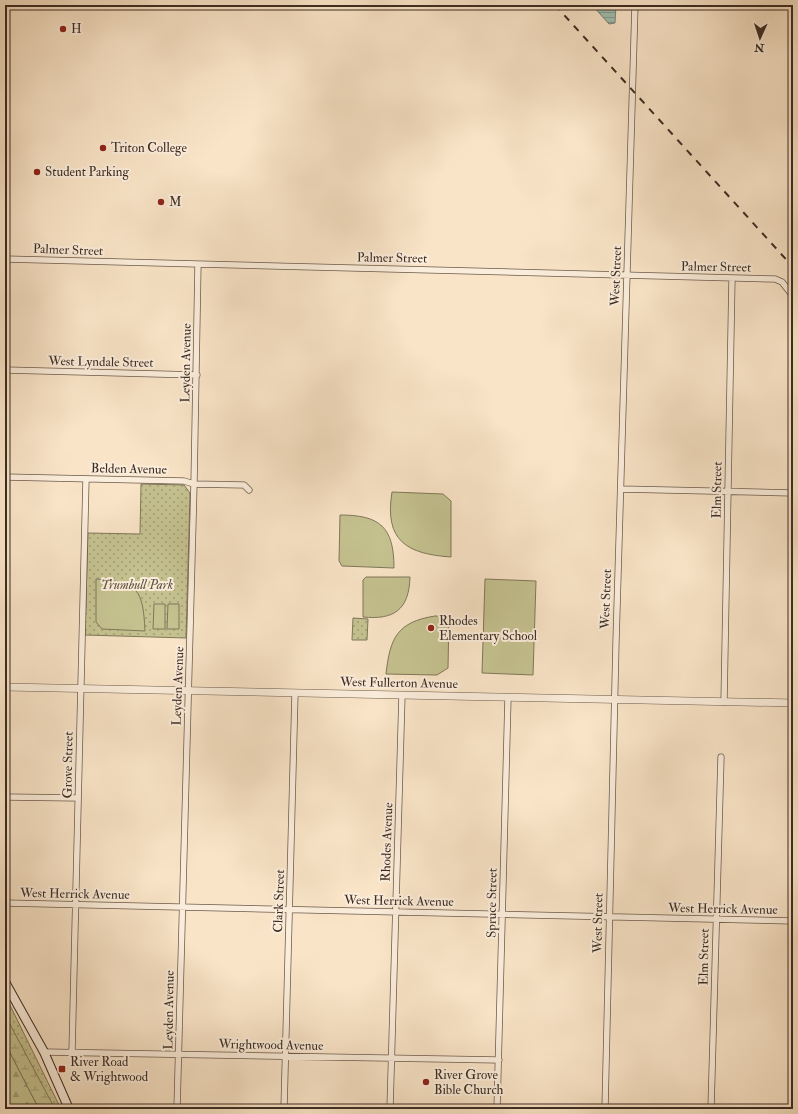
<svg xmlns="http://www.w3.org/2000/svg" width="798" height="1114" viewBox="0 0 798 1114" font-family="'IM FELL Double Pica',serif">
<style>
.green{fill:url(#green-dots);stroke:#80775a}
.forest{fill:url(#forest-firs);stroke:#80775a}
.wetland{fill:url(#wetland-marsh);stroke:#80775a}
.pitch{fill:#c5c290;stroke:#80775a}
.water{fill:url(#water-rules);stroke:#778478}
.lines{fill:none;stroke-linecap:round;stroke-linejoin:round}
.minor-casing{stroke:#6b5a4c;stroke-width:7}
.tertiary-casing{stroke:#6b5a4c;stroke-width:8}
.secondary-casing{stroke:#3c2c23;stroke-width:10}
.minor{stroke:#fbeddb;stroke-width:5.5}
.tertiary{stroke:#fbeddb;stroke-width:7}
.secondary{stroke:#fbeddb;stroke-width:8}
.rail{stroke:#3c2c23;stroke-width:2;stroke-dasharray:7 7;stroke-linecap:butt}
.poi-dot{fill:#8f2418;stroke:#fbeddb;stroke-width:1.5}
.labels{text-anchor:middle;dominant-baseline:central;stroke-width:4;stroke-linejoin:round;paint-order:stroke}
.poi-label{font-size:13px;fill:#3c2c23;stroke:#fbeddb;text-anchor:start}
.street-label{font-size:13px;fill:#3c2c23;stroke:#fbeddb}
.park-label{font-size:13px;font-style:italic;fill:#5e523e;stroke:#fbeddb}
</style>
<defs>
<pattern id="green-dots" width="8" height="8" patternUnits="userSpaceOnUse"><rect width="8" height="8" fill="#c5c290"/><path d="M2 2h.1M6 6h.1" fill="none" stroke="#a19e75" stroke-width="1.8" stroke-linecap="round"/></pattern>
<pattern id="forest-firs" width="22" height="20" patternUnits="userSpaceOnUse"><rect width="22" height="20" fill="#c5c290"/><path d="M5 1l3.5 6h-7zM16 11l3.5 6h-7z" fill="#a19e75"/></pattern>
<pattern id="wetland-marsh" width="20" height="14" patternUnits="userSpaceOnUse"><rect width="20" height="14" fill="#c5c290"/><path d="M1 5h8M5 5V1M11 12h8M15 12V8" fill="none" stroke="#a19e75"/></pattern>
<pattern id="water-rules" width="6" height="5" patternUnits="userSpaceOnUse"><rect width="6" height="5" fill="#9ebfb0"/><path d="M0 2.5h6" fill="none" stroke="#829b8f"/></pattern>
</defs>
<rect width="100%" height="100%" fill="#f9e4c7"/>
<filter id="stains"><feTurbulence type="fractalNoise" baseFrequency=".005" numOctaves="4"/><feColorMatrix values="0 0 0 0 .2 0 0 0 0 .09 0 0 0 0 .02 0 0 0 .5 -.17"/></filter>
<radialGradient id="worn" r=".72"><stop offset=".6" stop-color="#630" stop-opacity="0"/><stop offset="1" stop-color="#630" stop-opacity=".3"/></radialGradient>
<path class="green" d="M141,484l43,1 6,8 -4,145 -101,-3 3,-102 52,1z
M353,618l15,1 -1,21h-15z
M5,995l56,114h-56z"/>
<path class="forest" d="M5,1043l34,66h-34z"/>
<path class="wetland" d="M5,1015l50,94h-16l-34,-66z"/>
<path class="pitch" d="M392,492l51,2 8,7v56c-44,-3 -67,-16 -59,-65z
M340,515c40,0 54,12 54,53l-52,-2 -3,-5z
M366,577h44c-1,33 -16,43 -47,40v-37z
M96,579c42,3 47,10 49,52l-43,-2 -6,-7z
M485,579l51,2 -3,94 -51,-2z
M154,604h11v25h-12z
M168,604h11v25h-12z
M435,616h14l-1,52 -11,7 -51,-1c4,-36 11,-52 49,-58z"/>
<path class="water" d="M592,5h24l-1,18 -6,1z"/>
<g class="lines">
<defs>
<path id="minor" d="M5,259l770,20 7,3 11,14
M5,370l192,5
M5,477l179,4 10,3 50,1 5,5
M621,489l172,4
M724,702l8,-424
M5,797l73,1
M5,903l788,18
M44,1052l455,8
M72,1052l14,-573
M177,1109l17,-625 4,-220
M284,1109l11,-416
M390,1109l12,-414
M497,1109l11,-411
M605,1109l11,-467 19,-637
M711,1109l10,-352"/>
<path id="tertiary" d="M5,687l788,16"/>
<path id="secondary" d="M5,982l39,70 25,57"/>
</defs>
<use href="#minor" class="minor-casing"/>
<use href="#tertiary" class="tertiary-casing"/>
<use href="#secondary" class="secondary-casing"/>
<use href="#minor" class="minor"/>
<use href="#tertiary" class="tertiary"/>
<use href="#secondary" class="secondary"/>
<path class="rail" d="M555,5l238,262"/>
</g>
<g class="poi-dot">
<circle cx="63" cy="29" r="4"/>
<circle cx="103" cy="148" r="4"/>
<circle cx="37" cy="172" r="4"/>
<circle cx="161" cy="202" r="4"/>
<circle cx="431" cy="628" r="4"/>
<rect x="58" y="1065" width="8" height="8" rx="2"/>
<circle cx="426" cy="1082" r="4"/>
</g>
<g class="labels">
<g class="poi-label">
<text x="71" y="29">H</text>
<text x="111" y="148">Triton College</text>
<text x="45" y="172">Student Parking</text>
<text x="169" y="202">M</text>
<text x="439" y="621">Rhodes<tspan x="439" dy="15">Elementary School</tspan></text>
<text x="70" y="1062">River Road<tspan x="70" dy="15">&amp; Wrightwood</tspan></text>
<text x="434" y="1075">River Grove<tspan x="434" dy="15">Bible Church</tspan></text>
</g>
<g class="street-label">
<text transform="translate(68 250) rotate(2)">Palmer Street</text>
<text transform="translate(392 258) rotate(1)">Palmer Street</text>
<text transform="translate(716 267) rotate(1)">Palmer Street</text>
<text transform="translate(616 276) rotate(-88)">West Street</text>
<text transform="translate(101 362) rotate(1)">West Lyndale Street</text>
<text transform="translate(186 363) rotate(-89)">Leyden Avenue</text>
<text transform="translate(129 469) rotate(1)">Belden Avenue</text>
<text transform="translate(717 490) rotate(-89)">Elm Street</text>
<text transform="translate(606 599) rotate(-88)">West Street</text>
<text transform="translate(399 683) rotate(1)">West Fullerton Avenue</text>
<text transform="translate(178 686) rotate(-88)">Leyden Avenue</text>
<text transform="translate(68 765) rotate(-89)">Grove Street</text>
<text transform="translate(387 842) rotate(-88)">Rhodes Avenue</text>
<text transform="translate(75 894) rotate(1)">West Herrick Avenue</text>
<text transform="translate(279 901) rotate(-88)">Clark Street</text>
<text transform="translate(399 901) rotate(1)">West Herrick Avenue</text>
<text transform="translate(492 903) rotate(-89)">Spruce Street</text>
<text transform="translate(723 909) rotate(1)">West Herrick Avenue</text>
<text transform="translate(598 923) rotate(-89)">West Street</text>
<text transform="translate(704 957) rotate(-89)">Elm Street</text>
<text transform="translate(169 1010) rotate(-89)">Leyden Avenue</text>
<text transform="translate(271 1045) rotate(1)">Wrightwood Avenue</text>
</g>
<g class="park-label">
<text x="137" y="585">Trumbull Park</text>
</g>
</g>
<rect width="798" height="1114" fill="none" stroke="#f9e4c7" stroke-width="20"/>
<rect x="6" y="6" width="786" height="1102" fill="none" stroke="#3c2c23" stroke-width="2"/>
<rect x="10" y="10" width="778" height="1094" fill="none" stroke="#3c2c23"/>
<g transform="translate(760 38) rotate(183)" stroke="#fbeddb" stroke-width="3" paint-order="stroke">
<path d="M0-3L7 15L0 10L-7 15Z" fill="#3c2c23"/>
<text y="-6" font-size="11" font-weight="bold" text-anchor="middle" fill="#3c2c23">N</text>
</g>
<rect width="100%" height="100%" filter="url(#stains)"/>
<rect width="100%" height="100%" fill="url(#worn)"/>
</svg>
